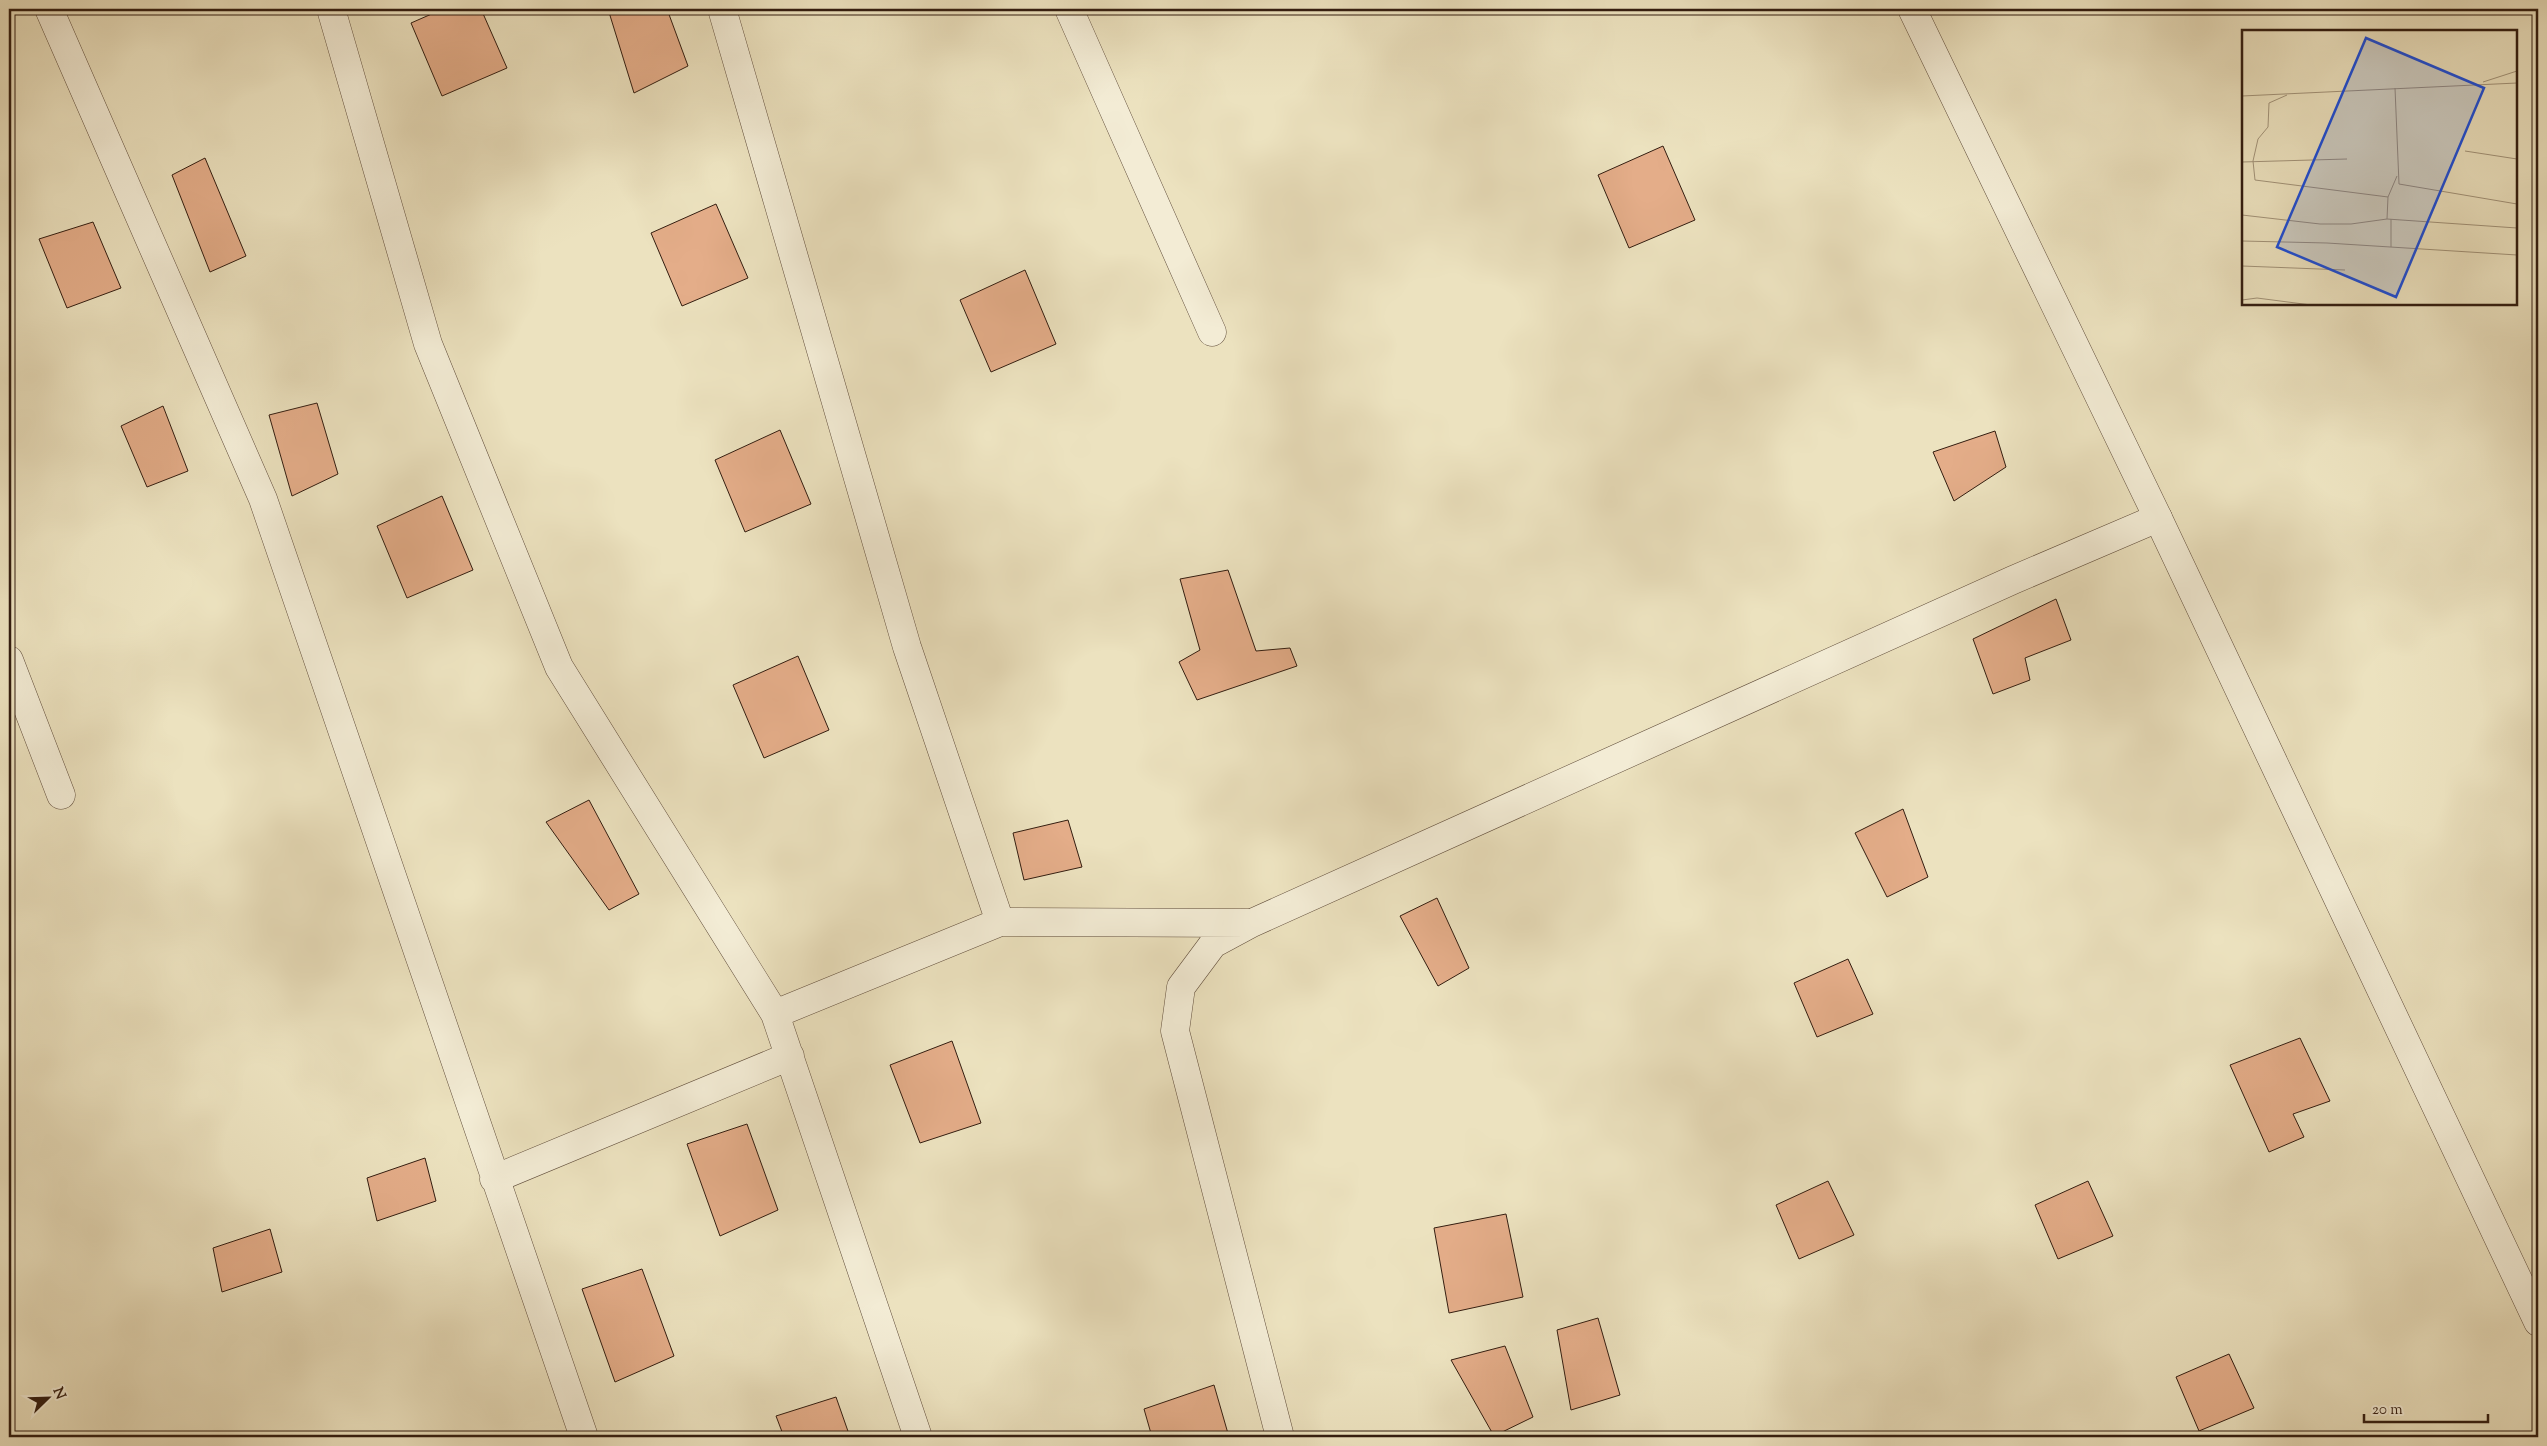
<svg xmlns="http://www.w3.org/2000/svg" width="2547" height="1446" viewBox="0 0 2547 1446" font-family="'Sorts Mill Goudy',serif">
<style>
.building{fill:#e4ad89;stroke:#331d10}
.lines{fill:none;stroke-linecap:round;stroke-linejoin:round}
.minor-casing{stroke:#614e3c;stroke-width:29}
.tertiary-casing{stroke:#614e3c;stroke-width:29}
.minor{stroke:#f3ecd5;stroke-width:28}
.tertiary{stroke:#f3ecd5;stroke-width:28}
.inset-road{fill:none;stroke:#a29379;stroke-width:1}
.view{fill:#1d4ed8;fill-opacity:0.15;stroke:#1d4ed8;stroke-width:2.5}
.inset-edge{fill:none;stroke:#331d10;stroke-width:2.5}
</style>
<rect width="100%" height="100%" fill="#ece2bf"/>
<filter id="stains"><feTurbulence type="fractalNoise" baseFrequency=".004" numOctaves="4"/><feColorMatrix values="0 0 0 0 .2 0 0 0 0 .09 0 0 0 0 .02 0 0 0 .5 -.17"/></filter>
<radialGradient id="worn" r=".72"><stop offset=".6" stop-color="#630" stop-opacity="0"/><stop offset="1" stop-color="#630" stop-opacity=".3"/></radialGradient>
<path class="building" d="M443,9h38l26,59 -65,28 -31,-73z
M608,9h59l21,57 -54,27z
M1663,146l32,74 -66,28 -31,-73z
M205,158l41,98 -36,16 -38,-97z
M716,204l32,74 -66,28 -31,-73z
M93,222l28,66 -54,20 -28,-69z
M1025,270l31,74 -65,28 -31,-72z
M317,403l21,71 -46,22 -23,-81z
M163,406l25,65 -41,16 -26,-61z
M780,430l31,74 -66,28 -30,-72z
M1995,431l11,36 -52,34 -21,-49z
M442,496l31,74 -66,28 -30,-72z
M1228,570l28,81 34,-3 7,18 -100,34 -18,-38 21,-12 -20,-71z
M2056,599l15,41 -46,18 5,22 -37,14 -20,-55z
M798,656l31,74 -65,28 -31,-73z
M589,800l50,94 -30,16 -63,-88z
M1903,809l25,68 -41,20 -32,-64z
M1068,820l14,47 -58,13 -11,-47z
M1437,898l32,70 -31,18 -38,-70z
M1848,959l25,55 -56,23 -23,-54z
M2300,1038l30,63 -37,13 11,23 -35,15 -39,-87z
M952,1041l29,82 -61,20 -30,-78z
M747,1124l31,86 -58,26 -33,-92z
M425,1158l11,43 -59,20 -10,-43z
M1828,1181l26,54 -55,24 -23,-54z
M2088,1181l25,55 -55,23 -23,-54z
M1506,1214l17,83 -74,16 -15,-85z
M270,1229l12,43 -60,20 -9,-44z
M642,1269l32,87 -59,26 -33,-93z
M1598,1318l22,77 -49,15 -14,-80z
M1505,1346l28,71 -39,19 -43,-76z
M2229,1354l25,54 -55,23 -23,-54z
M1214,1385l15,52h-77l-8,-28z
M836,1397l14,40h-66l-8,-21z"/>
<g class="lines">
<defs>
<path id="minor" d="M49,9l214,490 321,938
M331,9l97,335 131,323 216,347 143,423
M722,9l185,638 93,275 248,1
M1069,9l143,323
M9,660l52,135
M775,1014l225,-92
M494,1179l296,-123
M1280,1437l-105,-406 6,-44 32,-43 39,-21 761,-343 145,-62"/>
<path id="tertiary" d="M1912,9l246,509 380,804"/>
</defs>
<use href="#minor" class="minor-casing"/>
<use href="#tertiary" class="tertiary-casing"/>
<use href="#minor" class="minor"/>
<use href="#tertiary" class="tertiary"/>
</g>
<g transform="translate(2242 30)">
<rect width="275" height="275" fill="#ece2bf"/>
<path class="inset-road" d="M241,52l34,-11M153,58l4,96 118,20M45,65l-18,8 -1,24 -10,12 -5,22 2,19 133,17 9,-21M0,66l275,-13M223,121l52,8M275,130v17M0,132l105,-3M0,185l78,9h31l36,-5 130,9M145,189l1,-22M0,211l85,2 190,12M149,217v-28M0,236l103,4M0,270l15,-2 54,7"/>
<path class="view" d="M124,8l118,50 -88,209 -119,-50z"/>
<rect width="275" height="275" class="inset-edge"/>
</g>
<rect width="2547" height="1446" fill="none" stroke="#ece2bf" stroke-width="30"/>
<rect x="10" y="10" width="2527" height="1426" fill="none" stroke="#331d10" stroke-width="2.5"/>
<rect x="15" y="15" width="2517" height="1416" fill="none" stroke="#331d10"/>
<g transform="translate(48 1398) rotate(67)" stroke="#f3ecd5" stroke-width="4" paint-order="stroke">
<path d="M0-4L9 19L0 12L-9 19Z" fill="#331d10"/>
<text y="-8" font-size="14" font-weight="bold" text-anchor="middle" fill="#331d10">N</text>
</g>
<path d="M2364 1414v8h124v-8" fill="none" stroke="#331d10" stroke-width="2.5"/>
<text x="2372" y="1414" font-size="15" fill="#331d10" stroke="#f3ecd5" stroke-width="4" paint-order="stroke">20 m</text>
<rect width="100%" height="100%" filter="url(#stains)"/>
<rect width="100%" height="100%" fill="url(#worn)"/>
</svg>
